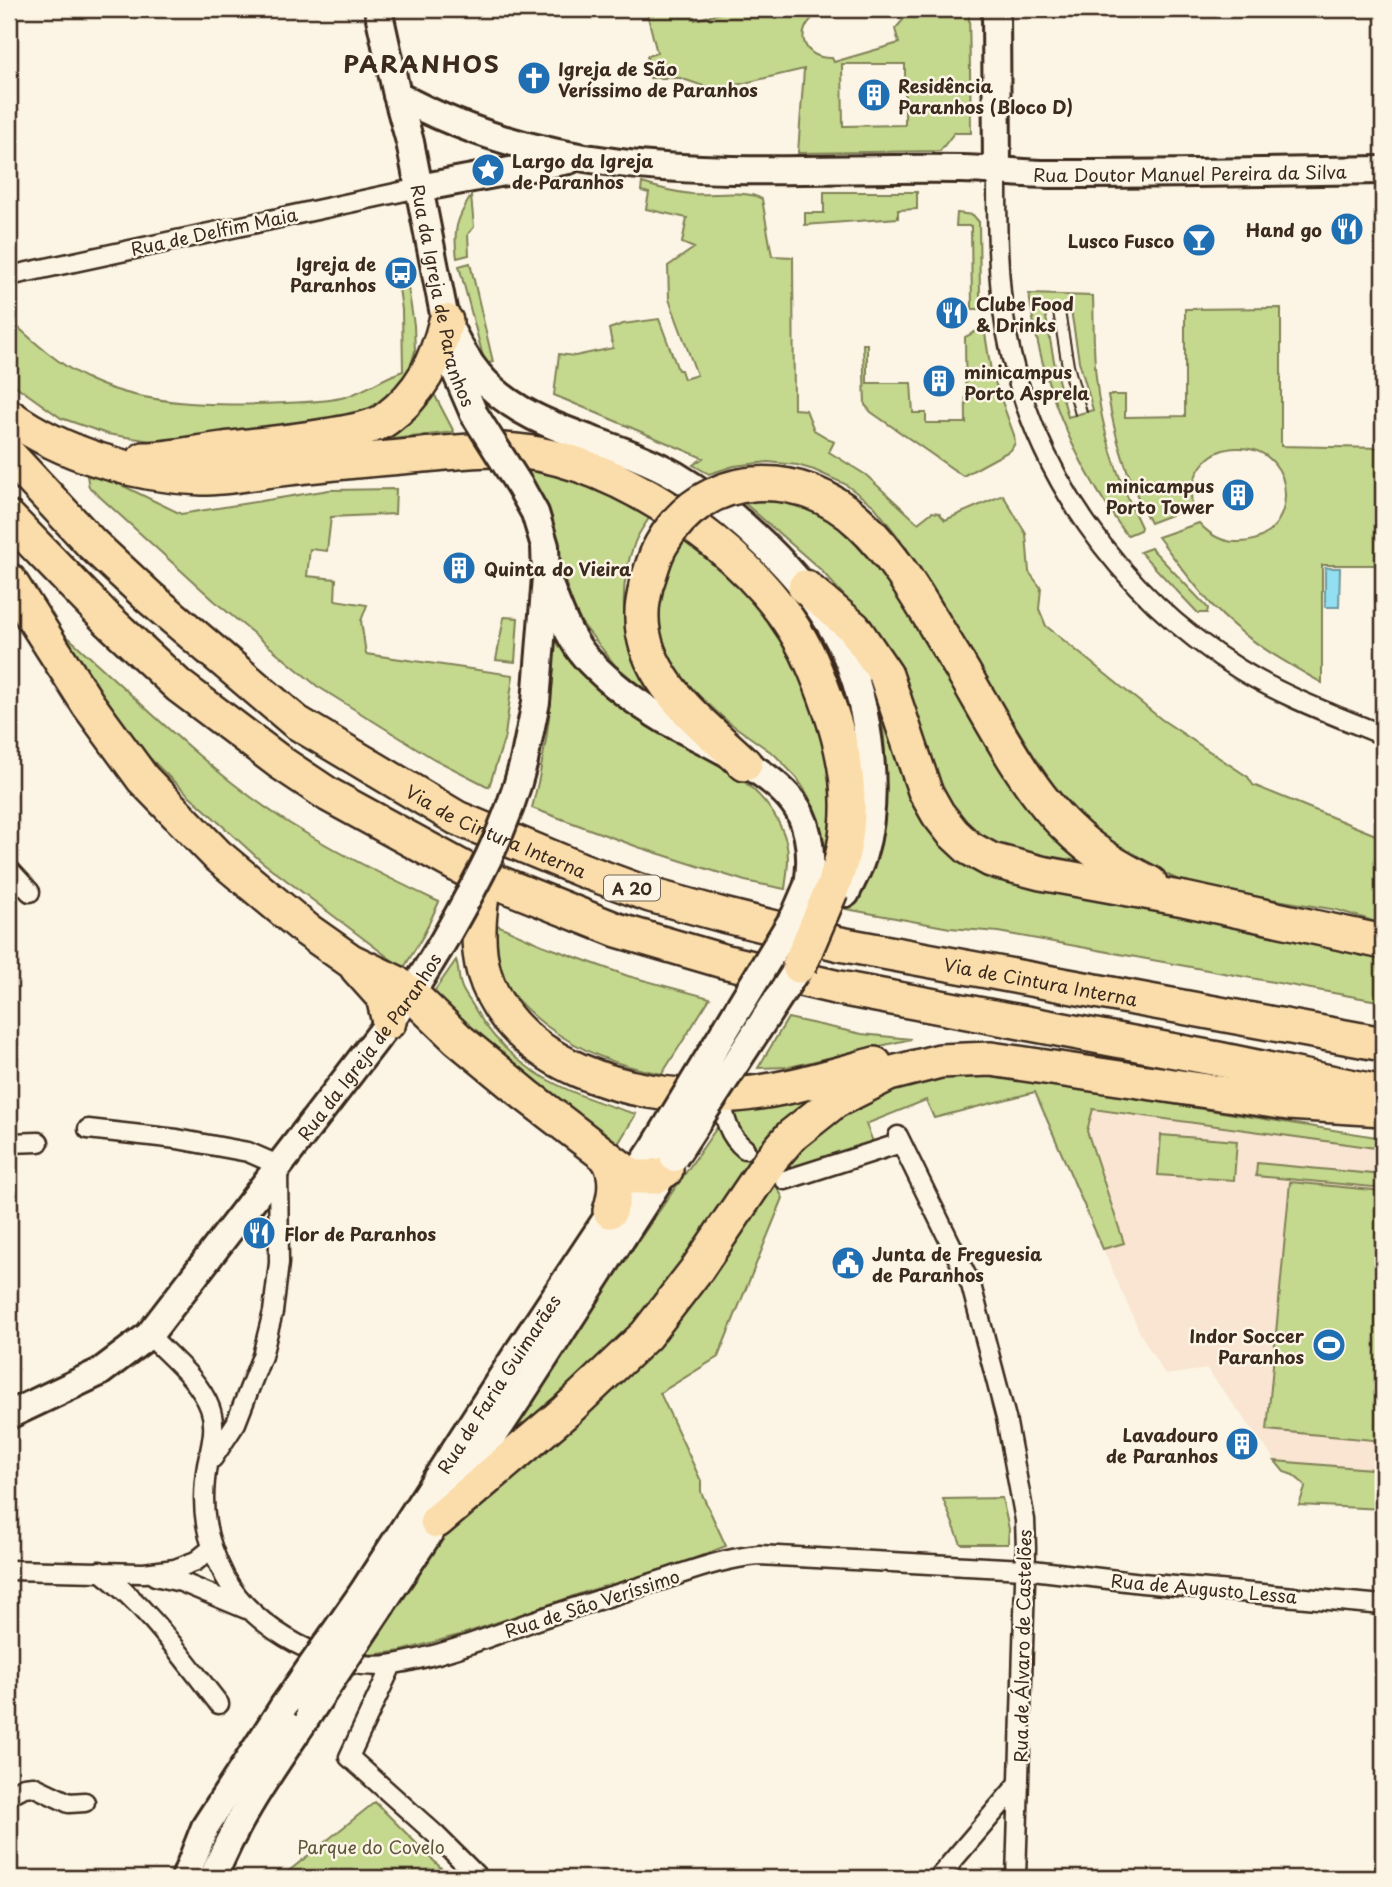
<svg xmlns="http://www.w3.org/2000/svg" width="1392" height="1887" viewBox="0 0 1392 1887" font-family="'Playpen Sans',sans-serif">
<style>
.built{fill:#f9e5d1}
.green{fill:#c4d88e;stroke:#808156;stroke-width:2;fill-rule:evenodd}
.water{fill:#91dff0;stroke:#6f979c;stroke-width:2}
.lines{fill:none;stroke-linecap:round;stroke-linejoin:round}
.street-casing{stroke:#3b2a1e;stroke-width:23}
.secondary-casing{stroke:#3b2a1e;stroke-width:32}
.highway-casing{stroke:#3b2a1e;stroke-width:38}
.street{stroke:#fcf5e5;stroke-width:18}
.secondary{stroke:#fcf5e5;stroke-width:26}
.highway{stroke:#fbddab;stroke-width:33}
.tram{stroke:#3b2a1e;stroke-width:2}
.secondary-bridge-casing{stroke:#3b2a1e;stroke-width:32;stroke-linecap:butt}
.highway-bridge-casing{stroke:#3b2a1e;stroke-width:38;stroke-linecap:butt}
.secondary-bridge{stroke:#fcf5e5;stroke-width:26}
.highway-bridge{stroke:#fbddab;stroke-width:33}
.labels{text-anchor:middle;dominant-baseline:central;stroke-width:5;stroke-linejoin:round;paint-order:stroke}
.shield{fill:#fcf5e5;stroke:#75675a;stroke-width:2}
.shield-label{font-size:16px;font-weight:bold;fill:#3b2a1e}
.poi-label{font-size:18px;font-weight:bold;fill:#3b2a1e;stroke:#fcf5e5;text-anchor:start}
.street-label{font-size:18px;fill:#3b2a1e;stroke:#fcf5e5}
.park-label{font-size:18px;fill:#5d563a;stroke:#fcf5e5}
.district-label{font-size:24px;font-weight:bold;letter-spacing:2px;fill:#3b2a1e;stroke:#fcf5e5}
</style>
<rect width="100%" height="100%" fill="#fcf5e5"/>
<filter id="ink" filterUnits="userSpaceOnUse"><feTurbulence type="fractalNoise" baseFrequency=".0143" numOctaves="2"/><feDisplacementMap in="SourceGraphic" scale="14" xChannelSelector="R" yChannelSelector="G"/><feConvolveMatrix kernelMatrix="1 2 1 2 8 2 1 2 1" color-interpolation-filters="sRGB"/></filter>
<g filter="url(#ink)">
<path class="built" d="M1050,1083l333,55v444l-9,-1 5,-72 -80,-4 6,-17 -2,-4 -10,-9 -9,-3 -77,-103 -42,6 -25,-42 -96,-218z"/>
<path class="green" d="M646,9h45l4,11 39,-11h87l-4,1 1,4c-25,16 -16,45 14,44l2,4 65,-19 -4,-14 8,-9 -3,-11h69l2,124h-17l-14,18 -142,2 6,-84 -89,21 -35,-12h-30l-3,-22 10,-3zM842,64h63v61l-62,1z
M642,183c16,5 33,9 49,11 21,2 55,-5 71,5l10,57 21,1 1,152 12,1 8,20 20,12 -5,10 37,23 52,48 14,-11 7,1 6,7 58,-25 23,39 3,38 12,16 -2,21 7,17 115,93 87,58 5,8 130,53v86l-46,-14 -121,-20 -35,-9 -37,-17 -46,-29 -48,-53 -147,-239 -29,-37 -29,-22 -31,-14 -17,-5 -29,-3 -34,4 -25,8 -16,-9 10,-7 -149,-63 5,-41 16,2 38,-8 -4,-19 14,-5 36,-5 19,51h3l3,9 13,-4 -28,-76 -1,-33 26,-18 -12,-5 5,-25 -41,-9 3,-16 -8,-2z
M824,192h93v17l-19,1v8l-93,7v-12h19z
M471,196l3,31 -6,7 1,21 -12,3c-4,-27 -1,-38 14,-62z
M957,213l16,2 6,7 1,73 4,14h-12l-1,-83h-15z
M470,263l23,99 -8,2 -26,-98z
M398,281h9l7,44 1,26 -6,21 -30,40 -38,10 -183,20 -51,-8 -46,-16 -52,-37v-62c25,23 50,46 81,61 57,27 135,26 196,23 19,-1 41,-1 59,-6 23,-7 37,-19 58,-26l-1,-61z
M1029,294l64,2c1,27 0,54 3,81 5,54 22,102 45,150l-1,3 -12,5 -3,-2c-54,-77 -83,-146 -96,-239zM1071,310l8,51 14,49 -25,7 -12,-45 -11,-60z
M1281,308v138l102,2v117h-61v118c-39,-22 -80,-45 -110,-78 -20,-22 -37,-46 -54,-68l41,-14c10,11 22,19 37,19 64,3 66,-95 2,-94 -33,0 -50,29 -46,59l-42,16c-21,-41 -35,-82 -42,-128h17v22l60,-1v-107z
M984,327l7,44 23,64 1,8 -4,7 -48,26 -92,-64 -6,-7 -2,-61h4v39h44l2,30h13v10h40l-1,-86z
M431,388l23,44 -227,26 139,-21z
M528,468l27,2 97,44c-6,9 -13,18 -17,28 -19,47 -15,117 22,153l-3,3 -39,-33 -34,-43 -9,-18 -25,-84 -24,-51z
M87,476l20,2 74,36 148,-24 67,-1 -1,25 -64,3 -4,34 -17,-2 -3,27 29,3 -1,21 32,5 -6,16 5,33 147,21 -8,61 -16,51 -55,-28 -117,-73 -98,-81 -130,-118z
M741,500l54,1 58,29 242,333h-39l-58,-19 -23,-14 -19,-17 -14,-25 -79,-171 -42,-47z
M686,537l70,61 58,93 26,106 -15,72 -8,-45 -8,-27 -12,-19 -22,-23 -48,-34 -38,-34 -17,-18 -15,-36 -1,-25 14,-49z
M1151,548l57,60 -1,5h-9l-58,-61z
M504,617l14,1 -3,44 -19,-2z
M555,634c5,9 10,20 16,28 10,12 52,46 66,55 51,33 130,58 149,124 4,15 1,33 -1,48l-40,-8 -107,-34 -106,-39c15,-58 22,-115 23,-174z
M62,638h7c68,61 138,132 215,182 49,31 102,57 155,82l-16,34 -18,30 -4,1 -140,-106 -92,-84 -45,-45z
M864,663l76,169 443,117v53l-385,-70 -48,-4 -104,-19 22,-38 16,-62 1,-58 -3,-35 -16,-36z
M495,924l47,21 86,31 82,22 -48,76c-46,-9 -79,-21 -117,-49 -14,-11 -28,-23 -37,-38 -11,-20 -13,-41 -13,-63z
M456,960c3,7 2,17 5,25 2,7 7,13 11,19 36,66 95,90 164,110l-18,30 -186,-142 -1,-6z
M788,1018l74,16 49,5 -122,28 -31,1z
M953,1069l430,69v11l-290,-40 -6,22 37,112 -21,6 -68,-157 -101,26 -8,-18 -60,24 7,18 -82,28 -14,17 6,11 -65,159 -58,36 41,88v11l25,54 -56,22 -85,24 -122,42 -62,17 -40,5 77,-117 192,-165 25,-25 132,-189 21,-22 59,-41z
M818,1094l-166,211 -41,45 -104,94 -1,-6 28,-40 4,-12 180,-260 7,15 9,10 1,-24 -5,-18z
M1161,1135l76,6 -3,39 -76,-5z
M1257,1163l126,12v13l-127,-12z
M1290,1182l93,9v250l-116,-11z
M1275,1461l108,9v39l-84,-4 6,-17 -1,-4 -11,-9 -9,-3z
M1002,1498l7,31 -1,15h-47l-18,-45z
M375,1802l76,76h-171z"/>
<path class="water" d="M1325,568h15l-1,39h-14z"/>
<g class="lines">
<defs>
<path id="street" d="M997,172c0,53 0,107 9,158 25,141 113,264 233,339 45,28 95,46 144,66
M9,276l410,-88
M9,869l21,23
M721,1096c3,21 7,40 24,53
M88,1129l89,10 71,13 30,13 1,98 -6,49 -11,44 -26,67 -23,35
M898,1136l73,149 35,133 19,102 1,28 -10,330
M9,1143l30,-1
M785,1180l116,-37
M149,1335c21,22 50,44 61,73 7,19 1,38 -3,57 -7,43 -2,73 18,112 27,52 110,98 169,87 47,-8 93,-26 137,-42 43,-15 87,-28 131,-42 31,-10 63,-22 97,-25l265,14 118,14 241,22
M9,1570l135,3 31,-4 21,-8 15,-12
M100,1571c49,37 81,85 119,133
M155,1576l26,6 65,27
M392,1665l-43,92 86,77 44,44
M9,1795l15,-8 9,-1 36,17 16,-1
M938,1878l81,-95"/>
<g id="secondary">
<path id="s1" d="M378,9l19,86 13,47 45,228 19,44"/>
<path d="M996,9l1,163"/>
<path id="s2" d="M397,95c177,98 370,71 564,74 29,0 59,5 89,5 111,0 222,-2 333,-4"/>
<path d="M419,188l150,-28"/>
<path d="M446,321c10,19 19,38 33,54 49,58 133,63 196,100 59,35 126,98 160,158 33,57 47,158 28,221 -3,13 -11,26 -17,39"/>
<path d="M521,488l14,25 10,33 1,31 -10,125 -12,59"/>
<path d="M546,577c12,29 21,61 43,84 22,23 49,43 76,59 39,22 114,52 135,93 11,23 12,48 8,72"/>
<path id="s3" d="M9,1415l91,-43 49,-37 262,-341 29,-47"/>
<path id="s4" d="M361,1595l157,-243 137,-206"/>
<path d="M382,1604l138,-208 149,-231"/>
<path d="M185,1878l20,-51 78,-120"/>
<path d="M213,1878c23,-60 62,-113 97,-166"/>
</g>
<g id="highway">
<path d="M9,416c53,38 127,60 193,62 26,0 53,-6 79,-9 47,-6 95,-10 142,-14 26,-2 53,-6 80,-5 71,3 136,37 193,78 50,36 96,85 119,142 31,74 48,144 16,221"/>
<path id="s5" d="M9,455l82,88 58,54 147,125 161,96 125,52 68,25 73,20 117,29 543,100"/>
<path d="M144,459c26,0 53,-7 79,-10 33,-5 142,-13 163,-30 35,-26 50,-57 60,-98"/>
<path d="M9,518l97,100 73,68 102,77 48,32 141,77"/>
<path d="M9,580l79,124 55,75 74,76 90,75 44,31 44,21 16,12 47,45 68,56 107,82h21l12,-7"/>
<path d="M646,585c-1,8 -4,18 -4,27 -3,66 60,111 103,152"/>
<path d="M805,587l49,41 32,47 39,116 13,23 15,19 16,15 22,12 50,13 143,26 199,43"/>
<path d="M958,663c32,53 66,124 111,166 23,23 52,40 81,54"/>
<path d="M486,867c-5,35 -12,70 -2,106 28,93 148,126 235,123 54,-2 105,-18 156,-32"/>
<path d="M499,883l118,47 106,31 116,27 379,71 151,31"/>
<path d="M357,968l26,29 6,25"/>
<path d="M608,1159c10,16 8,34 2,52"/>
<path d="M437,1521l129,-110 80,-76 51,-66 75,-111 19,-22 44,-35 54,-27 51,-13 51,-2 297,44 95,6"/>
</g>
</defs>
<use href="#street" class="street-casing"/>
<use href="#secondary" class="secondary-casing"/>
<use href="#highway" class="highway-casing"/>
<use href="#street" class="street"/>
<use href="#secondary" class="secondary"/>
<use href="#highway" class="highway"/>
<path class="tram" d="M1065,311l9,54 13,47
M1053,312l9,55 13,48"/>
<defs>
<path id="secondary-bridge" d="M474,414l47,74
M440,947c35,-61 67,-117 84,-186
M655,1146l140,-231 13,-30
M674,1158l135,-207
M283,1707l78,-112
M310,1712l72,-108"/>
<path id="highway-bridge" d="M646,585c5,-13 8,-28 15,-40 43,-77 140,-79 200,-21 39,37 68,93 97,139
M799,966l32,-75"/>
</defs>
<use href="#secondary-bridge" class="secondary-bridge-casing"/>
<use href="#highway-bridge" class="highway-bridge-casing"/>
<use href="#secondary-bridge" class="secondary-bridge"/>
<use href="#highway-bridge" class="highway-bridge"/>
</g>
</g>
<defs>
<symbol id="church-disc" viewBox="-11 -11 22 22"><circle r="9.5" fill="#1f6fb2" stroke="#fcf5e5"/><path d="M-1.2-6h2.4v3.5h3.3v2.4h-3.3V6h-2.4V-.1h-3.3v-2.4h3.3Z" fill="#fff"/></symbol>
<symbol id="building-disc" viewBox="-11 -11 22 22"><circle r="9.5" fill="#1f6fb2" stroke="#fcf5e5"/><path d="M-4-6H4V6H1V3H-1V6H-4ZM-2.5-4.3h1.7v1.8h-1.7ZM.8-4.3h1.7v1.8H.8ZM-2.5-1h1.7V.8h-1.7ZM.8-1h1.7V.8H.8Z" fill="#fff"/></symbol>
<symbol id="sight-disc" viewBox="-11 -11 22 22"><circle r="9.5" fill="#1f6fb2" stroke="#fcf5e5"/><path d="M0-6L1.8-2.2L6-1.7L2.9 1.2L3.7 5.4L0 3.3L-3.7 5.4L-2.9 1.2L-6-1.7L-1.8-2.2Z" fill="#fff"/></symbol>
<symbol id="restaurant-disc" viewBox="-11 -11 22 22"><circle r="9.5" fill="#1f6fb2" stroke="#fcf5e5"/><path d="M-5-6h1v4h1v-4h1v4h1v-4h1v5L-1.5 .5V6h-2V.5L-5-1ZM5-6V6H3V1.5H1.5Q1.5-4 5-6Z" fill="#fff"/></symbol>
<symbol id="bar-disc" viewBox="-11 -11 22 22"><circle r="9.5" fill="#1f6fb2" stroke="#fcf5e5"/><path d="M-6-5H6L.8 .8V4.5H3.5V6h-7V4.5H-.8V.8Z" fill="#fff"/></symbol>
<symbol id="bus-disc" viewBox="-11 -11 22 22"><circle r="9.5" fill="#1f6fb2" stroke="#fcf5e5"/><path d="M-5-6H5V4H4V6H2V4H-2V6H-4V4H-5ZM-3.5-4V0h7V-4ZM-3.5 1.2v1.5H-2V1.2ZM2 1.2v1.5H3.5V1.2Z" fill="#fff"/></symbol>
<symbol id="civic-disc" viewBox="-11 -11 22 22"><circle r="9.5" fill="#1f6fb2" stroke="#fcf5e5"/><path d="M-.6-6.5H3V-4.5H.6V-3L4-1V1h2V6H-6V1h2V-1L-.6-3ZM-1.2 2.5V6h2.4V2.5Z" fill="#fff"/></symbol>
<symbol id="stadium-disc" viewBox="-11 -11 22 22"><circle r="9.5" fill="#1f6fb2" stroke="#fcf5e5"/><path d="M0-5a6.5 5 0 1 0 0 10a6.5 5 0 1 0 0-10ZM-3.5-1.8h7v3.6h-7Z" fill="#fff"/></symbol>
</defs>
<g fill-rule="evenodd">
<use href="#church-disc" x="515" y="59" width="38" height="38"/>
<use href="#building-disc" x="855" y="76" width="38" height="38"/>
<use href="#sight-disc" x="469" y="151" width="38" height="38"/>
<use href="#restaurant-disc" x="1328" y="210" width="38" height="38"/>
<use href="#bar-disc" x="1180" y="221" width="38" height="38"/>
<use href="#bus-disc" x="382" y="254" width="38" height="38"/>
<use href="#restaurant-disc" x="933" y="294" width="38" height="38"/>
<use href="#building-disc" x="920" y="362" width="38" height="38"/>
<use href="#building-disc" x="1219" y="476" width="38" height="38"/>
<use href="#building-disc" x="440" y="549" width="38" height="38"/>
<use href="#restaurant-disc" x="240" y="1214" width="38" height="38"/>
<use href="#civic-disc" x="829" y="1244" width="38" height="38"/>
<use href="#stadium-disc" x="1310" y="1326" width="38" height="38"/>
<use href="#building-disc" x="1223" y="1425" width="38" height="38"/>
</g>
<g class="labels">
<rect class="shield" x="604" y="875.5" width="56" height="25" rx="5"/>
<g class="shield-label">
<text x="632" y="888">A 20</text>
</g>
<g class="poi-label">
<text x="558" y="68">Igreja de São<tspan x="558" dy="21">Veríssimo de Paranhos</tspan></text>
<text x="898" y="85">Residência<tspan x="898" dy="21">Paranhos (Bloco D)</tspan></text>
<text x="512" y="160">Largo da Igreja<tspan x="512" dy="21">de Paranhos</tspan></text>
<text x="1322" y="229" text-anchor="end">Hand go</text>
<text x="1174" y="240" text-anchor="end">Lusco Fusco</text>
<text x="376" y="263" text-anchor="end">Igreja de<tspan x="376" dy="21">Paranhos</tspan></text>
<text x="976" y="303">Clube Food<tspan x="976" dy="21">&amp; Drinks</tspan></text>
<text x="964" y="371">minicampus<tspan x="964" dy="21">Porto Asprela</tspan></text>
<text x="1214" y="485" text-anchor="end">minicampus<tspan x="1214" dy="21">Porto Tower</tspan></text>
<text x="484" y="568">Quinta do Vieira</text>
<text x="284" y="1233">Flor de Paranhos</text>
<text x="872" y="1253">Junta de Freguesia<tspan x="872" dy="21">de Paranhos</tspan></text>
<text x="1304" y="1335" text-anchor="end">Indor Soccer<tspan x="1304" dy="21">Paranhos</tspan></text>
<text x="1218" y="1434" text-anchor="end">Lavadouro<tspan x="1218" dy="21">de Paranhos</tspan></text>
</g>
<g class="street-label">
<text stroke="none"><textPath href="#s2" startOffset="805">Rua Doutor Manuel Pereira da Silva</textPath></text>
<text transform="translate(214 231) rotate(-12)">Rua de Delfim Maia</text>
<text stroke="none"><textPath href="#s1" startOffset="294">Rua da Igreja de Paranhos</textPath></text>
<text stroke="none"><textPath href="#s5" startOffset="621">Via de Cintura Interna</textPath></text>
<text stroke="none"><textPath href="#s5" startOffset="1188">Via de Cintura Interna</textPath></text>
<text stroke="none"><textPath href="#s3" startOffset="525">Rua da Igreja de Paranhos</textPath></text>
<text stroke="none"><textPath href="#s4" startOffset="252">Rua de Faria Guimarães</textPath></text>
<text transform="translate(1204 1588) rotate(5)">Rua de Augusto Lessa</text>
<text transform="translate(592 1603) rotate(-18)">Rua de São Veríssimo</text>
<text transform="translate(1022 1646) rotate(-89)">Rua de Álvaro de Castelões</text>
</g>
<g class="park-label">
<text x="371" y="1846">Parque do Covelo</text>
</g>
<g class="district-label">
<text x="422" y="63">PARANHOS</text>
</g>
</g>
<rect width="1392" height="1887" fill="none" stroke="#fcf5e5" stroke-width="35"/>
<rect x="18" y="18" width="1357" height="1852" fill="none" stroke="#3b2a1e" stroke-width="2.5" filter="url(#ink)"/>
</svg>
